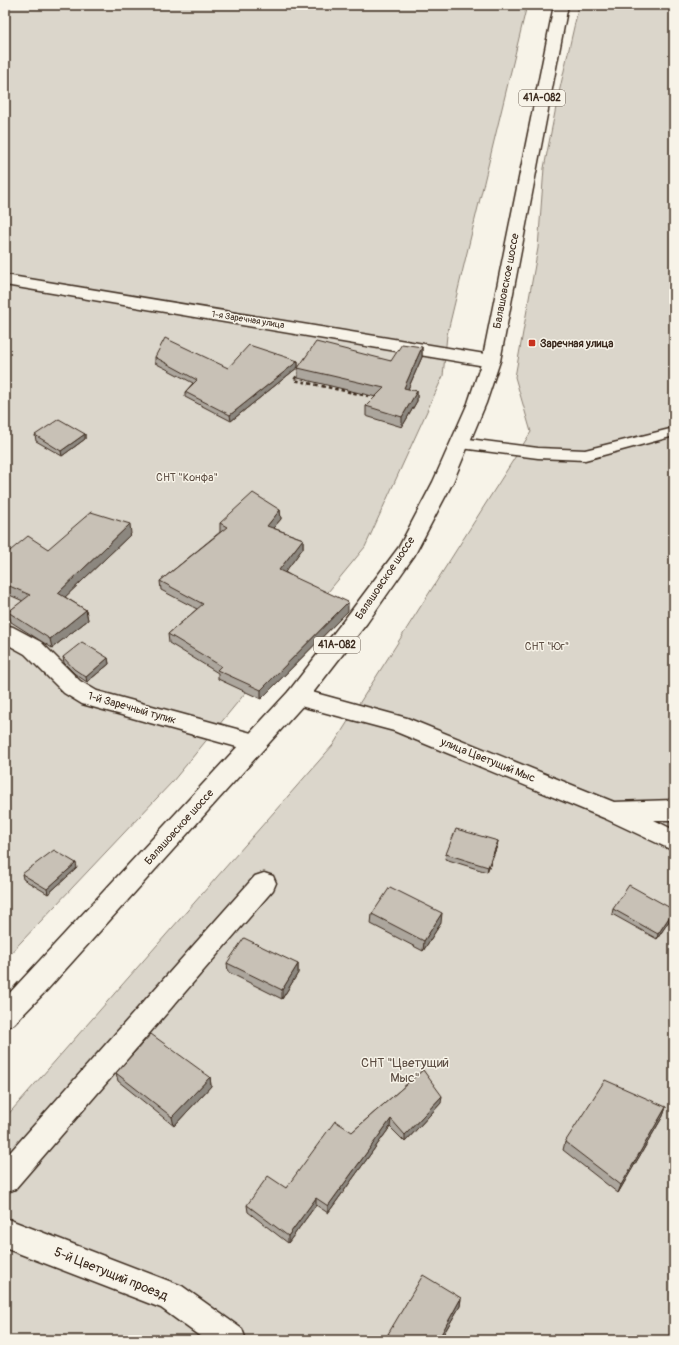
<svg xmlns="http://www.w3.org/2000/svg" width="679" height="1345" viewBox="0 0 679 1345" font-family="Pangolin,sans-serif">
<style>
.green{fill:#dbd6cb;stroke:#8b8074}
.lines{fill:none;stroke-linecap:round;stroke-linejoin:round}
.lane-casing{stroke:#3b2a1e;stroke-width:3}
.street-casing{stroke:#3b2a1e;stroke-width:3}
.primary-casing{stroke:#3b2a1e;stroke-width:3}
.path{stroke:#3b2a1e;stroke-width:2.5;stroke-dasharray:3.5 3;stroke-linecap:butt}
.lane{fill:#f7f3e8;fill-rule:evenodd}
.street{fill:#f7f3e8;fill-rule:evenodd}
.primary{fill:#f7f3e8;fill-rule:evenodd}
.wall{fill:#aca69d;stroke:#3b2a1e}
.shaded-wall{fill:#8c877f;stroke:#3b2a1e}
.building{fill:#c8c1b6;stroke:#3b2a1e}
.poi-dot{fill:#c8321e;stroke:#f7f3e8;stroke-width:1.5}
.labels{text-anchor:middle;dominant-baseline:central;stroke-width:3;stroke-linejoin:round;paint-order:stroke}
.far-street-label{font-size:9px;fill:#3b2a1e;stroke:#f7f3e8}
.shield{fill:#f7f3e8;stroke:#73665b;stroke-width:1}
.shield-label{font-size:10px;font-weight:bold;fill:#3b2a1e}
.street-label{font-size:11px;fill:#3b2a1e;stroke:#f7f3e8}
.poi-label{font-size:11px;font-weight:bold;fill:#3b2a1e;stroke:#f7f3e8;text-anchor:start}
.park-label{font-size:11px;fill:#5b4c41;stroke:#f7f3e8}
.near-park-label{font-size:13px;fill:#5b4c41;stroke:#f7f3e8}
.near-street-label{font-size:13px;fill:#3b2a1e;stroke:#f7f3e8}
</style>
<rect width="100%" height="100%" fill="#f7f3e8"/>
<filter id="ink" filterUnits="userSpaceOnUse"><feTurbulence type="fractalNoise" baseFrequency=".025" numOctaves="2"/><feDisplacementMap in="SourceGraphic" scale="8" xChannelSelector="R" yChannelSelector="G"/><feConvolveMatrix kernelMatrix="1 2 1 2 8 2 1 2 1" color-interpolation-filters="sRGB"/></filter>
<g filter="url(#ink)">
<path class="green" d="M5,5h522l-80,330 -4,41 -78,171 -192,234 -168,178z
M579,5h95v1335h-669v-222l328,-373 198,-313 -16,-55 23,-129 6,-80 14,-71z"/>
<g class="lines">
<defs>
<path id="lane" d="M674,428v8l-89,24 -47,-2 -77,-10 -5,-2 -2,-3 2,-3 5,-2 77,10 47,2z"/>
<path id="street" d="M5,275l486,80 6,2 3,4 -3,4 -6,2 -486,-82z
M5,625l8,2 28,15 39,39 17,10 158,43 8,3 3,6 -3,6 -8,3 -173,-48 -18,-11 -39,-39 -20,-11z
M297,688l110,30 207,84 60,-2v20h-20l20,10v21l-70,-33 -210,-87 -105,-28 -3,-6 3,-6z
M264,873l9,3 3,7 -3,7 -258,299 -10,4v-35l250,-282z
M5,1218l177,68 60,43 4,11h-41l-44,-32 -156,-60z"/>
<path id="primary" d="M554,5h14l-68,356 -14,42 -33,79 -39,74 -47,67 -62,80 -258,287 -33,34 -9,4v-30l284,-307 62,-80 48,-64 34,-65 35,-79 14,-42z"/>
</defs>
<use href="#lane" class="lane-casing"/>
<use href="#street" class="street-casing"/>
<use href="#primary" class="primary-casing"/>
<path class="path" d="M300,371l-6,9 74,16"/>
<use href="#lane" class="lane"/>
<use href="#street" class="street"/>
<use href="#primary" class="primary"/>
</g>
<path class="wall" d="M422,347v10l-14,32 9,2v10l-15,26 -36,-11v-10l10,-9 -78,-19v-10l93,-7z
M155,357l73,11 70,-7v6l-67,54 -46,-24v-5l8,-9 -38,-20z
M85,434v5l-23,17 -26,-15 -1,-6z
M280,510l1,9 -8,9 30,11v9l-18,24 63,39 -87,88 -43,-20v-6l-49,-30 -1,-9 29,-25 -36,-19 -1,-9 60,-49v-9z
M131,534l-66,63 21,13 2,10 -36,28 -41,-26 -3,-10 15,-11 -18,-8v-38l43,-6z
M63,657l45,1 1,6 -22,18 -12,-8 -11,-11z
M498,841l-1,5 -10,26 -42,-13 1,-5z
M77,868l-29,26 -25,-15 -1,-5z
M613,909l60,6 -16,24 -45,-25z
M372,914l69,9 -18,28 -52,-27z
M227,963l71,1v9l-16,26 -54,-27z
M423,1070l18,33 -36,39 -15,-15 -62,86 -12,-8 -28,38 -40,-31 -1,-7 39,-17 66,-56z
M116,1073l94,4 1,9 -37,40 -56,-45z
M666,1107l-3,9 -45,77 -55,-43 2,-8z
M461,1298l-1,8 -20,34h-52v-6z"/>
<path class="shaded-wall" d="M422,347v10l-18,41v-10z
M298,361v6l-67,54 -1,-6z
M417,391v10l-15,26v-10z
M85,434v5l-23,17 -1,-5z
M280,510l1,9 -14,16v-9z
M130,524l1,10 -71,68 -2,-9z
M303,539v9l-23,31 -1,-9z
M348,602v9l-87,88v-9z
M86,610l2,10 -36,28 -2,-9z
M108,658l1,6 -22,18 -1,-5z
M498,841l-1,5 -10,26 1,-5z
M76,863l1,5 -29,26 -1,-5z
M674,910l-1,5 -16,24 1,-5z
M442,913l-1,10 -18,28 1,-10z
M298,964v9l-16,26v-9z
M210,1077l1,9 -37,40 -2,-9z
M442,1096l-1,7 -36,39v-7z
M666,1107l-3,9 -45,77 3,-8z
M391,1119l-1,8 -62,86v-7z
M316,1198v7l-28,38v-7z
M461,1298l-1,8 -20,34h-2z"/>
<path class="building" d="M165,338l63,30 21,-23 49,16 -68,54 -45,-23 12,-12 -42,-23z
M316,342l75,19 11,-17 20,3 -18,41 13,3 -15,26 -36,-11 18,-18 -86,-20z
M59,419l26,15 -24,17 -26,-16z
M253,493l27,17 -13,16 36,13 -24,31 69,32 -87,88 -44,-20 4,-4 -53,-32 35,-30 -43,-23 67,-54 -7,-4z
M91,512l39,12 -72,69 28,17 -36,29 -42,-27 22,-17 -25,-11v-29l23,-19 20,13z
M82,642l26,16 -22,19 -12,-8 -11,-12z
M456,829l42,12 -10,26 -42,-13z
M54,850l22,13 -29,26 -25,-15z
M629,885l45,25 -16,24 -45,-25z
M390,887l52,26 -18,28 -52,-27z
M244,938l54,26 -16,26 -55,-27z
M151,1034l59,43 -38,40 -56,-44z
M423,1070l19,26 -37,39 -14,-16 -63,87 -12,-8 -28,38 -41,-31 21,-29 18,12 49,-67 17,11z
M605,1080l61,27 -45,78 -56,-43z
M423,1275l38,23 -23,42h-40l-10,-6z
M582,1334l9,6h-12z"/>
</g>
<rect class="poi-dot" x="528" y="339" width="8" height="8" rx="2"/>
<g class="labels">
<g class="far-street-label">
<text transform="translate(248 320) rotate(9)">1-я Заречная улица</text>
</g>
<g class="shield">
<rect x="519" y="90" width="46" height="16" rx="3"/>
<rect x="314" y="637" width="46" height="16" rx="3"/>
</g>
<g class="shield-label">
<text x="542" y="98">41А-082</text>
<text x="337" y="645">41А-082</text>
</g>
<g class="street-label">
<text transform="translate(506 281) rotate(-79)">Балашовское шоссе</text>
<text transform="translate(385 578) rotate(-56)">Балашовское шоссе</text>
<text transform="translate(132 708) rotate(16)">1-й Заречный тупик</text>
<text transform="translate(488 760) rotate(22)">улица Цветущий Мыс</text>
<text transform="translate(179 827) rotate(-48)">Балашовское шоссе</text>
</g>
<g class="poi-label">
<text x="540" y="343">Заречная улица</text>
</g>
<g class="park-label">
<text x="187" y="477">СНТ "Конфа"</text>
<text x="547" y="646">СНТ "Юг"</text>
</g>
<g class="near-park-label">
<text x="405" y="1063">СНТ "Цветущий<tspan x="405" dy="15">Мыс"</tspan></text>
</g>
<g class="near-street-label">
<text transform="translate(111 1274) rotate(22)">5-й Цветущий проезд</text>
</g>
</g>
<rect width="679" height="1345" fill="none" stroke="#f7f3e8" stroke-width="20"/>
<rect x="10" y="10" width="659" height="1325" fill="none" stroke="#3b2a1e" stroke-width="1.5" filter="url(#ink)"/>
</svg>
